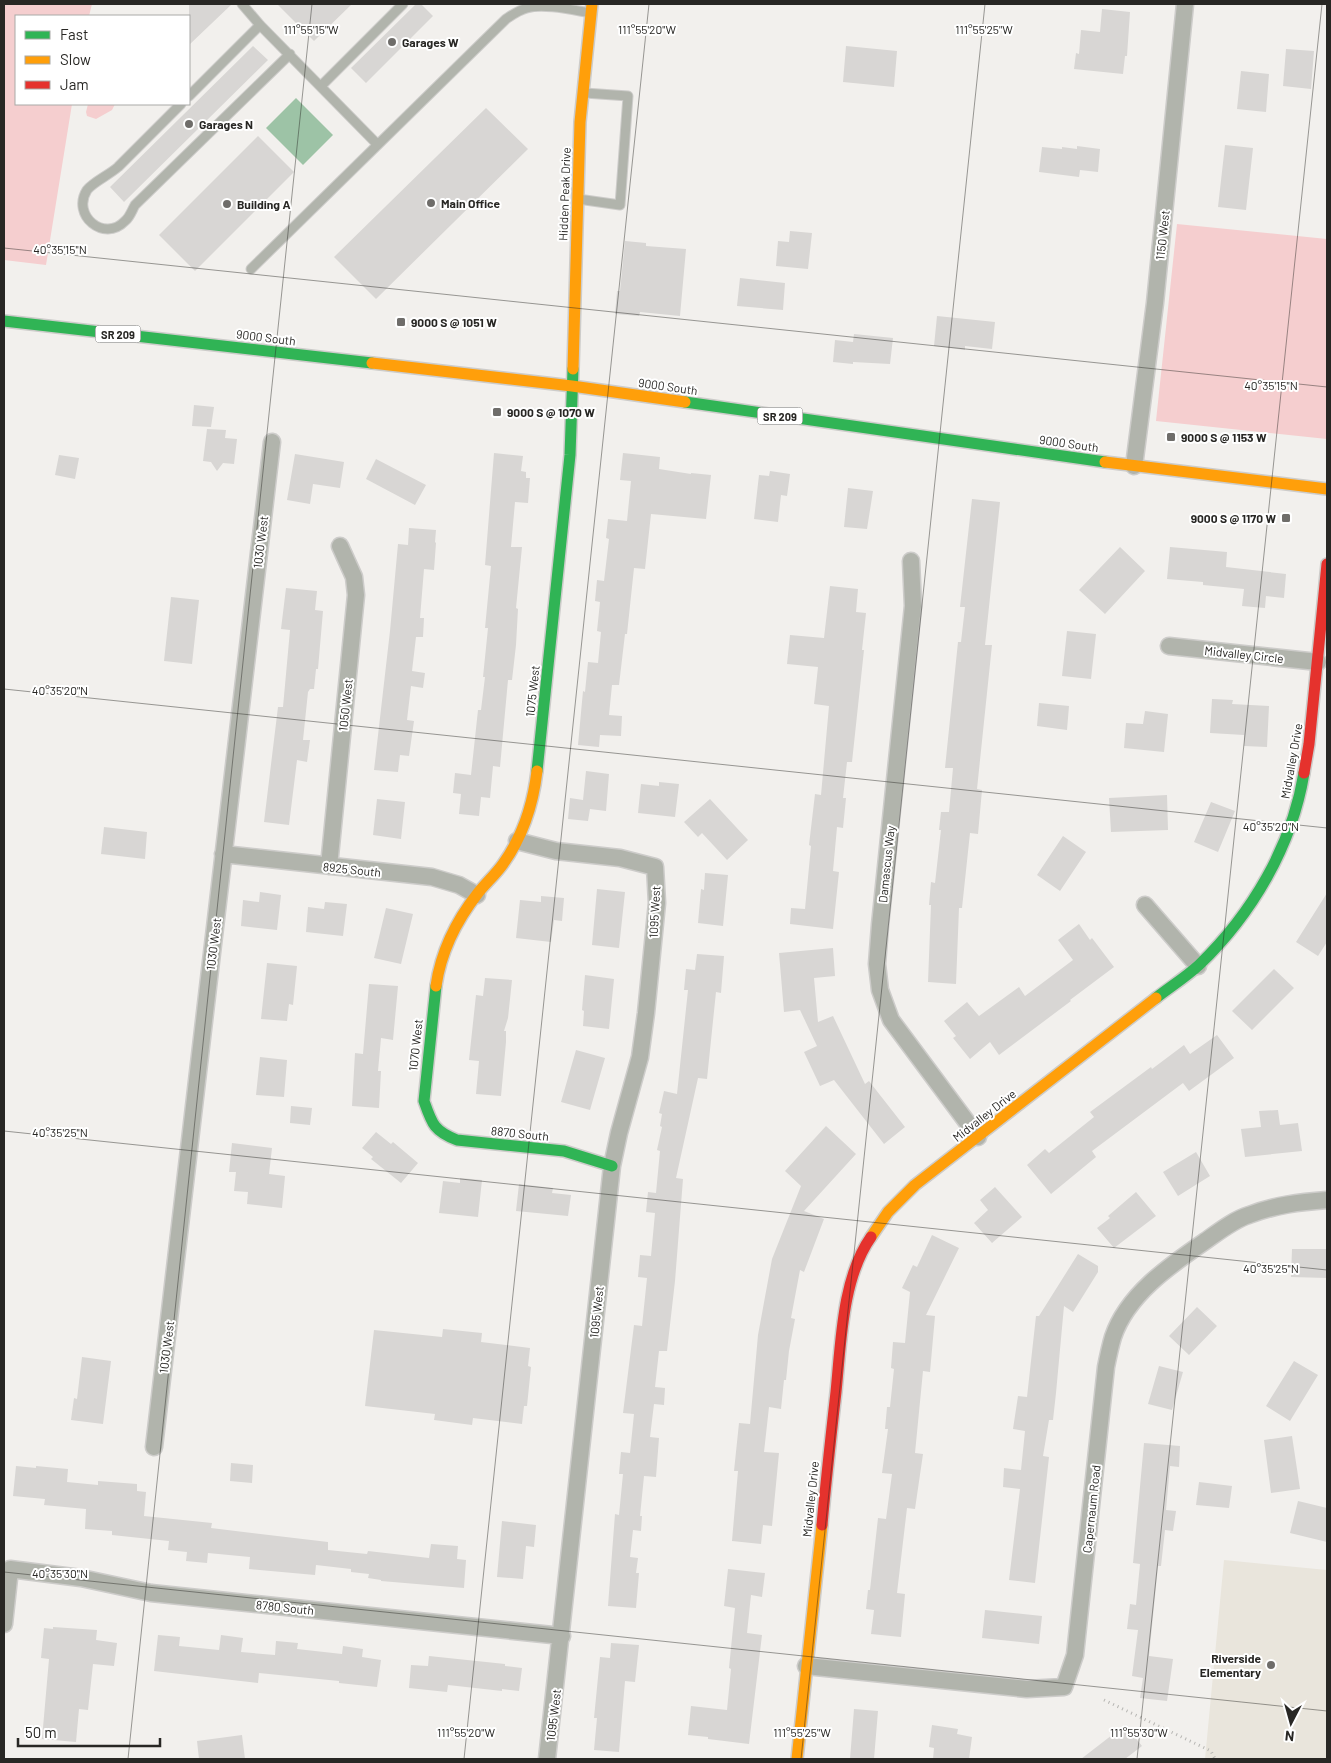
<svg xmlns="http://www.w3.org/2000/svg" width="1331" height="1763" viewBox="0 0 1331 1763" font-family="Barlow,sans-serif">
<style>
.built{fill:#e9e5dc}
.green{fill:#f5cecf}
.water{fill:#9dc3a6}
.building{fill:#d8d6d4}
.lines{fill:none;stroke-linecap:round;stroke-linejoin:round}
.lane-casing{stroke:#cdccca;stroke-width:11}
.street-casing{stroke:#cdccca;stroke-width:19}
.fast-casing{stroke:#cdccca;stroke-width:14}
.slow-casing{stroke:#cdccca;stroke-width:14}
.jam-casing{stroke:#cdccca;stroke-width:14}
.path{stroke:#b6b5b2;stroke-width:3;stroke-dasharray:1 4;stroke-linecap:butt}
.lane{stroke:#b1b4ac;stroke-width:9}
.street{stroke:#b1b4ac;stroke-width:16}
.fast{stroke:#30b455;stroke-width:11}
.slow{stroke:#ff9f0a;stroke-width:11}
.jam{stroke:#e5322d;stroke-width:11}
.ticks{fill:none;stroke:#282724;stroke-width:1;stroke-opacity:0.45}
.poi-dot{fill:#6f6d6a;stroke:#fff;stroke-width:2}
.labels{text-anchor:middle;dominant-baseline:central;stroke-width:4;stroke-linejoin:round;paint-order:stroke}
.shield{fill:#fff;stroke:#686866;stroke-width:1}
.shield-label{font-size:11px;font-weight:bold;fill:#282724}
.poi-label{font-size:12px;font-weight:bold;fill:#282724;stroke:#fff;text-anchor:start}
.street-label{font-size:12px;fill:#282724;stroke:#fff}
.ticks-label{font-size:12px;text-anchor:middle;fill:#282724;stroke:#fff;stroke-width:4;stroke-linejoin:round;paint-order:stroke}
</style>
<rect width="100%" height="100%" fill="#f2f0ed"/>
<path class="built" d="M1224,1560l103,10v189h-122z"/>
<path class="green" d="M4,4h88l-3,12h-73v88h56l-26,161 -42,-5z
M88,104h27l-3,6 -16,9 -9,-3 -1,-4z
M1177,224l150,15v200l-171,-18z"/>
<path class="water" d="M296,98l37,37 -30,30 -37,-37z"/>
<path class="building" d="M189,4h43l-43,41z
M277,4h75l-38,37z
M416,4h5l12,12 -67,67 -15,-15z
M1102,9l28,3 -3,44h-2l-2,18 -49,-5 2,-16 3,1 2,-24 19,2z
M253,46l15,14 -144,142 -14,-15z
M846,46l51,5 -3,36 -51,-5z
M1286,49l28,2 -3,38 -28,-3z
M1241,71l28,3 -3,38 -29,-3z
M486,108l42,41 -152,150 -42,-42z
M258,136l36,36 -99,99 -36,-36z
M1225,145l28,3 -7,62 -28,-3z
M1077,146l23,3 -2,23 -18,-2 -1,7 -40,-5 3,-25 20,2v-2l15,2z
M790,231l22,2 -4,36 -32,-3 2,-25 11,1z
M625,241l21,2v3l40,3 -6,67 -40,-4 -1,4 -24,-2 2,-23h3z
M740,278l45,5 -2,27 -46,-4z
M937,316l58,6 -3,27 -27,-3v4l-31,-4z
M854,334l39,4 -3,26 -37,-2v2l-20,-2 2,-22 18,2z
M194,405l20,2 -3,20 -19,-1z
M207,429l19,1 -1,8 12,1 -3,25 -11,-1 -6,8 -6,-9 -8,-1z
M494,453l29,3 -2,15 5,1v6h4l-2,25 -13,-1 -4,45h11l-6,61 2,1 -2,36 -4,35h-4l-8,87 -7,-1 -3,32 -9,-1 -2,19 -20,-2 2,-20 -8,-1 2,-20 16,2 7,-65h3l4,-33h-2l5,-49h-3l6,-62 -6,-1z
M623,453l37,4 -1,12 32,5v-1l20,2 -5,44 -55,-5 -6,55 -11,-1 -7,66h-2l-6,51h-7l-3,30 13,1 -1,20 -21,-1 -1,12 -21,-2 5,-54 2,1 3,-30 10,1 3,-31 -4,-1 3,-29 -5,-1 2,-21 7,1 5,-42 -3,-1 2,-19 19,2 4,-40 -11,-1z
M295,454l49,8 -4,26 -27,-4 -3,20 -23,-4z
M59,455l20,3 -4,21 -20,-4z
M376,459l50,26 -11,20 -49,-26z
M770,471l20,3 -3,22 -6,-1 -3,27 -24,-3 5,-44 10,1z
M848,488l25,3 -6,38 -23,-2z
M972,499l28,3 -15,143h7l-15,144 5,1 -4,44 -8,-1 -8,75h-3l-3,76 -28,-2 3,-77h-2l2,-23 4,1 6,-53h-2l2,-18h8l4,-44h-8l13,-126h3l4,-35h-5z
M409,528l27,2 -1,12 1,1 -2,27 -10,-1 -4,49h4l-1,19h-7l-4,34 13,2 -2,15 -12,-2 -4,34 7,1 -5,35 -9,-1 -2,17 -24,-2 16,-139 8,-87 10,1z
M1120,547l25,24 -40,43 -26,-24z
M1170,547l57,5 -1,15 60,7 -2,24 -18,-2 -1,12 -23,-2 2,-17 -41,-4v-3l-36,-3z
M830,586l28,3 -2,23 10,1 -4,37h2l-12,112h-5l-4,36h3l-3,30 -6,-1 -4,44 6,1 -6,57 -43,-5 1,-16 14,1 6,-63 -2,-1 6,-51 6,1 8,-89 -15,-2 4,-37 -31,-3 3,-29 34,3z
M286,588l31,3 -2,19 8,1 -5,58h-2l-2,20h-4l-2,3 -5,48h7l-3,22 -10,-2 -8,65 -25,-3 14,-115h5l7,-77 -9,-1z
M171,597l28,3 -7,64 -28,-3z
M1067,631l29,3 -5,45 -29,-3z
M1212,699l21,1 -1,4 37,2 -2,41 -23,-1v-11l-34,-2z
M1039,703l30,3 -2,24 -30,-4z
M1145,711l23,3 -4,38 -40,-4 2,-25 17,1z
M586,771l23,3 -3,37 -16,-2 -2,12 -20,-2 2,-21 13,2z
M659,782l20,2 -4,33 -37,-4 3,-29 18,2z
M1167,795l1,35 -57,2 -2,-34z
M377,799l28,3 -4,37 -28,-4z
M710,799l38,41 -21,20 -25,-27 -4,4 -14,-15z
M1211,802l24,9 -17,41 -24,-10z
M104,827l43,5 -2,27 -44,-5z
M1063,836l23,16 -26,39 -23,-16z
M705,873l23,2 -5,51 -25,-3 3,-34 3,1z
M597,889l28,3 -6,56 -27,-3z
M260,892l21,3 -4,35 -36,-4 2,-26 16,2z
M1327,893v49l-9,14 -22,-14z
M541,896l23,2 -2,23 -8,-1 -3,22 -35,-4 4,-38 21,2z
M325,902l22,2 -4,32 -37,-4 2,-25 16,2z
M386,908l27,6 -12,50 -27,-6z
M1079,924l11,16 2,-2 22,29 -44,33 1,1 -72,54 -9,-13 -20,17 -17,-21 3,-2 -12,-15 23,-19 12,14 40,-29 6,9 48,-36 -15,-20z
M833,948l2,28 -21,2 4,44 15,-6 32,68 4,-3 36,46 -21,17 -50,-64 -14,6 -16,-34 13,-6 -17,-36 -16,2 -5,-59z
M697,954l27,2 -3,37 -5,-1 -9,87 -9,-1 -22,100 7,1 -8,102 -8,70h-8l-4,36 10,1 -1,17 -10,-1 -4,33 9,1 -3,39 -12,-1 -4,40h2l-1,15 -8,-1 -3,27 8,1 -2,15h3l-3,35 -28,-2 7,-92 4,1 4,-41h-4l2,-22 9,1 4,-39 -11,-1 11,-88 8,1 5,-48 -9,-1 2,-22 11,1 4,-43 -9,-1 2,-20 8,1 4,-42 -3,-1 5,-23 -2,-1 2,-12 -3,-1 5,-22 13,3 11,-104h-4l2,-21 9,1z
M267,963l30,3 -4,39 -4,-1 -2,17 -26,-2z
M1274,969l20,19 -42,42 -20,-19z
M585,975l29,4 -5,50 -26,-3 1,-15 -2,-1z
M485,978l27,2 -4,38 -4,13h2v11l-5,54 -25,-2 3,-33 -10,-1 7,-65 7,1z
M369,984l29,2 -5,54 -12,-2 -3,33h3l-2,37 -27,-2 3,-53 8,1z
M1217,1035l17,23 -45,33 -6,-8 -91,68 4,6 -45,37 -24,-29 18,-16 4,4 45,-36 -4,-5 61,-45 1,2 32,-24 6,9z
M576,1050l29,8 -15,52 -29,-8z
M260,1057l27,3 -3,37 -28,-2z
M291,1106l21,2 -2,17 -20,-2z
M1278,1110l2,15 18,-2 4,28 -57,6 -4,-28 20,-2 -2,-16z
M826,1126l30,28 -52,57 20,8 -20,53 -4,-2 -9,48 4,1 -6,32 -3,29h-2l-3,29 -12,-2 -5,45 15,1 -7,73 -9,-1 -2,19 -29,-3 6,-70h-4l5,-48 11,1 8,-89 14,-76 29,-73 -16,-15z
M376,1132l15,12 2,-2 25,21 -17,20 -30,-24 2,-2 -11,-9z
M232,1143l40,5 -3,26 16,2 -3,32 -35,-4 1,-12 -14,-1 2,-19h-7z
M1196,1152l14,24 -32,20 -15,-24z
M460,1178l22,2 -4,37 -39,-4 4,-32 17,2z
M519,1184l34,4 -1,5 19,2 -3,21 -52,-5z
M995,1187l27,30 -30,26 -18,-20 14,-13 -8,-10z
M1136,1192l20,24 -42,32 -17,-20 13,-10 -2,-2z
M932,1235l27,13 -33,67 9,1 -5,56 -7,-1 -8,82 8,1 -8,55 -8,-1 -10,85 8,1 -4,43 -30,-3 3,-24 -8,-1 2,-19h2l8,-72 8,1 6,-45 -10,-1 6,-44h-3l2,-22h3l4,-38 -3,-1 2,-26 12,1 5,-51 -8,-4 11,-23 4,2z
M1292,1249h35v29l-36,-1z
M1078,1254l20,12v6l-25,40 -9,-6 -8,87 -3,27h-4l-6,36 6,1 -14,126 -26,-3 11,-91 -17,-2 1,-19 17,2 4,-39 -12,-2 5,-33 9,1 9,-81h3z
M1197,1307l20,19 -28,29 -20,-19z
M443,1329l39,4 -1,9 49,6 -2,18 3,1 -4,39h-3l-2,18 -49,-6 -1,7 -38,-5 1,-6 -70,-8 9,-76 68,7z
M82,1357l29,4 -8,63 -32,-4 3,-22 3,1z
M1294,1361l24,14 -28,46 -24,-15z
M1159,1366l24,6 -11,38 -24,-6z
M1292,1436l8,53 -29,4 -7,-53z
M1144,1443l36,3 -1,21 -9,-1 -4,44 10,1 -3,20 -8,-1 -4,36h-3l-9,90 24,3 -6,42 -27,-3 3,-20 -11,-2 6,-46 -11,-1 3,-25 6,1 4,-41 -7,-1z
M231,1463l22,2 -1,18 -22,-2z
M16,1466l20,2v-2l32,3 -1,13 31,3v-4l39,3v7l9,1 -2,24 68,7 -1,5 117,14v8l39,4 1,-3 61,7 2,-14 27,2 -1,13 9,1 -2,28 -83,-7v-1l-13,-2 1,-4 -18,-2v-3l-35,-4 -1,10 -66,-6 1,-12 -42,-4 -1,10 -21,-2 1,-9 -19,-2 1,-9 -57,-6v-4l-27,-2 1,-20 -42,-4 1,-6 -32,-3z
M1199,1482l33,4 -3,22 -33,-3z
M1298,1501l29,7v34l-37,-9z
M502,1521l34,4 -2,22 -8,-1 -3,33 -26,-2z
M728,1569l37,4 -3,24 -11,-2 -4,38 15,2 -13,109 -41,-5v-2l-20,-2 3,-29 36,4 4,-41 -2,-1 6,-60 -11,-2z
M985,1610l57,6 -3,28 -57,-6z
M53,1627l44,3 -1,10 21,3 -3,23 -21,-2 -5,46 -9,-1 -3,33 -34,-3 7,-80 -8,-1 3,-30 9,1z
M158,1635l22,2 -1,9 40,4 2,-15 22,3 -2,14 34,3 1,-14 22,2 -1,6 45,5 1,-8 20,3 -1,8 19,3 -4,27 -38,-4v-2l-80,-8 -1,10 -104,-12z
M611,1643l28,2 -4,37 -10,-1 -6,71 -25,-2 3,-32h-3l6,-61 10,1z
M429,1656l76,8v2l17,2 -3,23 -17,-2v2l-54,-6 -1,7 -38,-4 2,-23 17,1z
M854,1709l24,2 -4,48h-24z
M932,1725l26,4 -1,5 15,3 -3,22h-36l1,-11 -5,-1z
M1125,1725l17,21 -17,13h-44z
M242,1735l3,24h-46l-2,-18z"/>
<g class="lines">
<defs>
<path id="lane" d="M242,4l18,21 117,119
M321,86l82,-82
M189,96l71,-71
M181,104l-63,63c-9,8 -25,15 -31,23 -16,25 17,53 38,31 5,-4 7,-11 10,-16l155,-151
M578,199l42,6 8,-109 -43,-3
M251,269l255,-250c6,-4 13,-9 21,-11 16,-5 46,2 64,5"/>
<path id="street" d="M1134,466l21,-163 30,-299
M911,561l2,45 -33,319 -3,39 3,26 11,30 87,117
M1169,646l149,16
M517,841l39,10 64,7 35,9 2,36 -11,110 -6,44 -21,76 -7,33 -65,593
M223,854l209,23 27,8 18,10
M329,866l27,-271 -2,-18 -14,-31
M1145,905l53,61
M154,1447l118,-1005
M4,1624l6,-55 71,9 70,15 411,43
M806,1666l221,23 37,-2 11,-32 31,-288c2,-10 4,-20 7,-30 14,-42 56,-71 91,-95 13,-9 29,-22 45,-27 26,-10 51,-13 78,-15"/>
<path id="fast" d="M4,321l368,42
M685,402l420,60
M537,771l33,-316 3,-86
M436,986l-12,115c8,23 10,30 33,39l107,11 48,15
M1156,998c14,-11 30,-21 43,-33 53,-51 93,-119 105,-192"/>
<path id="slow" d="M372,363l200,23 113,16
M573,369l7,-247 12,-118
M1105,462l222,27
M436,986c5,-35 20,-65 42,-93 8,-10 18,-19 25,-29 20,-28 30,-59 34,-93
M871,1237l17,-25 27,-27 241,-187
M797,1759l25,-234"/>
<path id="jam" d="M1304,773l5,-29 18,-180
M822,1525c4,-45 9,-89 14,-133 5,-49 6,-114 35,-155"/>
</defs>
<use href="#lane" class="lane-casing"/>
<use href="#street" class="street-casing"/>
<use href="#fast" class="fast-casing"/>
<use href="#slow" class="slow-casing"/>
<use href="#jam" class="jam-casing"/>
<path class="path" d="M1104,1700l107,51 4,8"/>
<use href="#lane" class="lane"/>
<use href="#street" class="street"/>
<use href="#fast" class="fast"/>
<use href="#slow" class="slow"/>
<use href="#jam" class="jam"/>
</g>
<path class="ticks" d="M4,248l1323,139M4,689l1323,139M4,1131l1323,139M4,1572l1323,139M128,1759l184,-1755M464,1759l185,-1755M801,1759l184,-1755M1137,1759l185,-1755"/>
<g class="poi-dot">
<circle cx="392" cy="42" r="5"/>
<circle cx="189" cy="124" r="5"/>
<circle cx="431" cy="203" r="5"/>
<circle cx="227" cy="204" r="5"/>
<rect x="396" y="317" width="10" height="10" rx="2.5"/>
<rect x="492" y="407" width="10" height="10" rx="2.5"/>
<rect x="1166" y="432" width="10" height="10" rx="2.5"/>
<rect x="1281" y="513" width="10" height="10" rx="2.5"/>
<circle cx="1271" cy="1665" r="5"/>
</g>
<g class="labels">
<g class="shield">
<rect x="95.5" y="325.5" width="45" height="17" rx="4"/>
<rect x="757.5" y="407.5" width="45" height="17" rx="4"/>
</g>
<g class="shield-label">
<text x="118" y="334">SR 209</text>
<text x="780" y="416">SR 209</text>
</g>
<g class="poi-label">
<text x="402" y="42">Garages W</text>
<text x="199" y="124">Garages N</text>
<text x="441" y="203">Main Office</text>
<text x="237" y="204">Building A</text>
<text x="411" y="322">9000 S @ 1051 W</text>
<text x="507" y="412">9000 S @ 1070 W</text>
<text x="1181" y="437">9000 S @ 1153 W</text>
<text x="1276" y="518" text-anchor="end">9000 S @ 1170 W</text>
<text x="1261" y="1658" text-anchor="end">Riverside<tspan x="1261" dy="14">Elementary</tspan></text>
</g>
<g class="street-label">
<text transform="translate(564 194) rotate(-88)">Hidden Peak Drive</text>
<text transform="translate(1162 235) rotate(-84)">1150 West</text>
<text transform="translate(266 337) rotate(7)">9000 South</text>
<text transform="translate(668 386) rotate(8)">9000 South</text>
<text transform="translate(1069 443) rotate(8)">9000 South</text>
<text transform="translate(260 542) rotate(-83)">1030 West</text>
<text transform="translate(1244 654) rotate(6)">Midvalley Circle</text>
<text transform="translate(532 691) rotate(-84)">1075 West</text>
<text transform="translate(345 705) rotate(-84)">1050 West</text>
<text transform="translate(1291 761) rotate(-80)">Midvalley Drive</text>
<text transform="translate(886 864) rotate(-84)">Damascus Way</text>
<text transform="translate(352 869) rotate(6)">8925 South</text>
<text transform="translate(654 912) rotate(-87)">1095 West</text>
<text transform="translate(213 944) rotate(-83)">1030 West</text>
<text transform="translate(415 1045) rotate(-84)">1070 West</text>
<text transform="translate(984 1115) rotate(-38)">Midvalley Drive</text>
<text transform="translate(520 1133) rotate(6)">8870 South</text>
<text transform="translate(596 1312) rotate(-84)">1095 West</text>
<text transform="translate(166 1347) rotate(-83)">1030 West</text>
<text transform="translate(810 1499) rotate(-84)">Midvalley Drive</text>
<text transform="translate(1091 1509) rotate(-84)">Capernaum Road</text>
<text transform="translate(285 1607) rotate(6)">8780 South</text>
<text transform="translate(553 1715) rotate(-83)">1095 West</text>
</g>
</g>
<g class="ticks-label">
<text x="311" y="34">111°55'15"W</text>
<text x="647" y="34">111°55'20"W</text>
<text x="984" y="34">111°55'25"W</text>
<text x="60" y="254">40°35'15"N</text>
<text x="1271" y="390">40°35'15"N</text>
<text x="60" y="695">40°35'20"N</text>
<text x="1271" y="831">40°35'20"N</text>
<text x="60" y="1137">40°35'25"N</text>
<text x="1271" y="1273">40°35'25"N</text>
<text x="60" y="1578">40°35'30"N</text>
<text x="466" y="1737">111°55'20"W</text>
<text x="802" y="1737">111°55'25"W</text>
<text x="1139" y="1737">111°55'30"W</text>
</g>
<rect width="1331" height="1763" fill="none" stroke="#282724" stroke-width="10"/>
<rect x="15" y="15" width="175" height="90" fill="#ffffff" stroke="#a9a9a7"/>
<rect x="25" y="31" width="25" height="8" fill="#30b455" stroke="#a9a9a7"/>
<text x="60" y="40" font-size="15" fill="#282724">Fast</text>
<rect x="25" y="56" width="25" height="8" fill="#ff9f0a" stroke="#a9a9a7"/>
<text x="60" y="65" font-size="15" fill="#282724">Slow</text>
<rect x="25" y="81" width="25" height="8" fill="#e5322d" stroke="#a9a9a7"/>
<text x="60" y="90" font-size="15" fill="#282724">Jam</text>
<g transform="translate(1291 1723) rotate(186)" stroke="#ffffff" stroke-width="4" paint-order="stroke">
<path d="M0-4L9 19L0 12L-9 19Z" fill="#282724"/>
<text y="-8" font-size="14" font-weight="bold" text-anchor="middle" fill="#282724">N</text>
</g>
<path d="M18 1738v8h142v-8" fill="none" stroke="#282724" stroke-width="2.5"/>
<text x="25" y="1738" font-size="15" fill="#282724" stroke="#ffffff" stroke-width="4" paint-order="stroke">50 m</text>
</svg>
